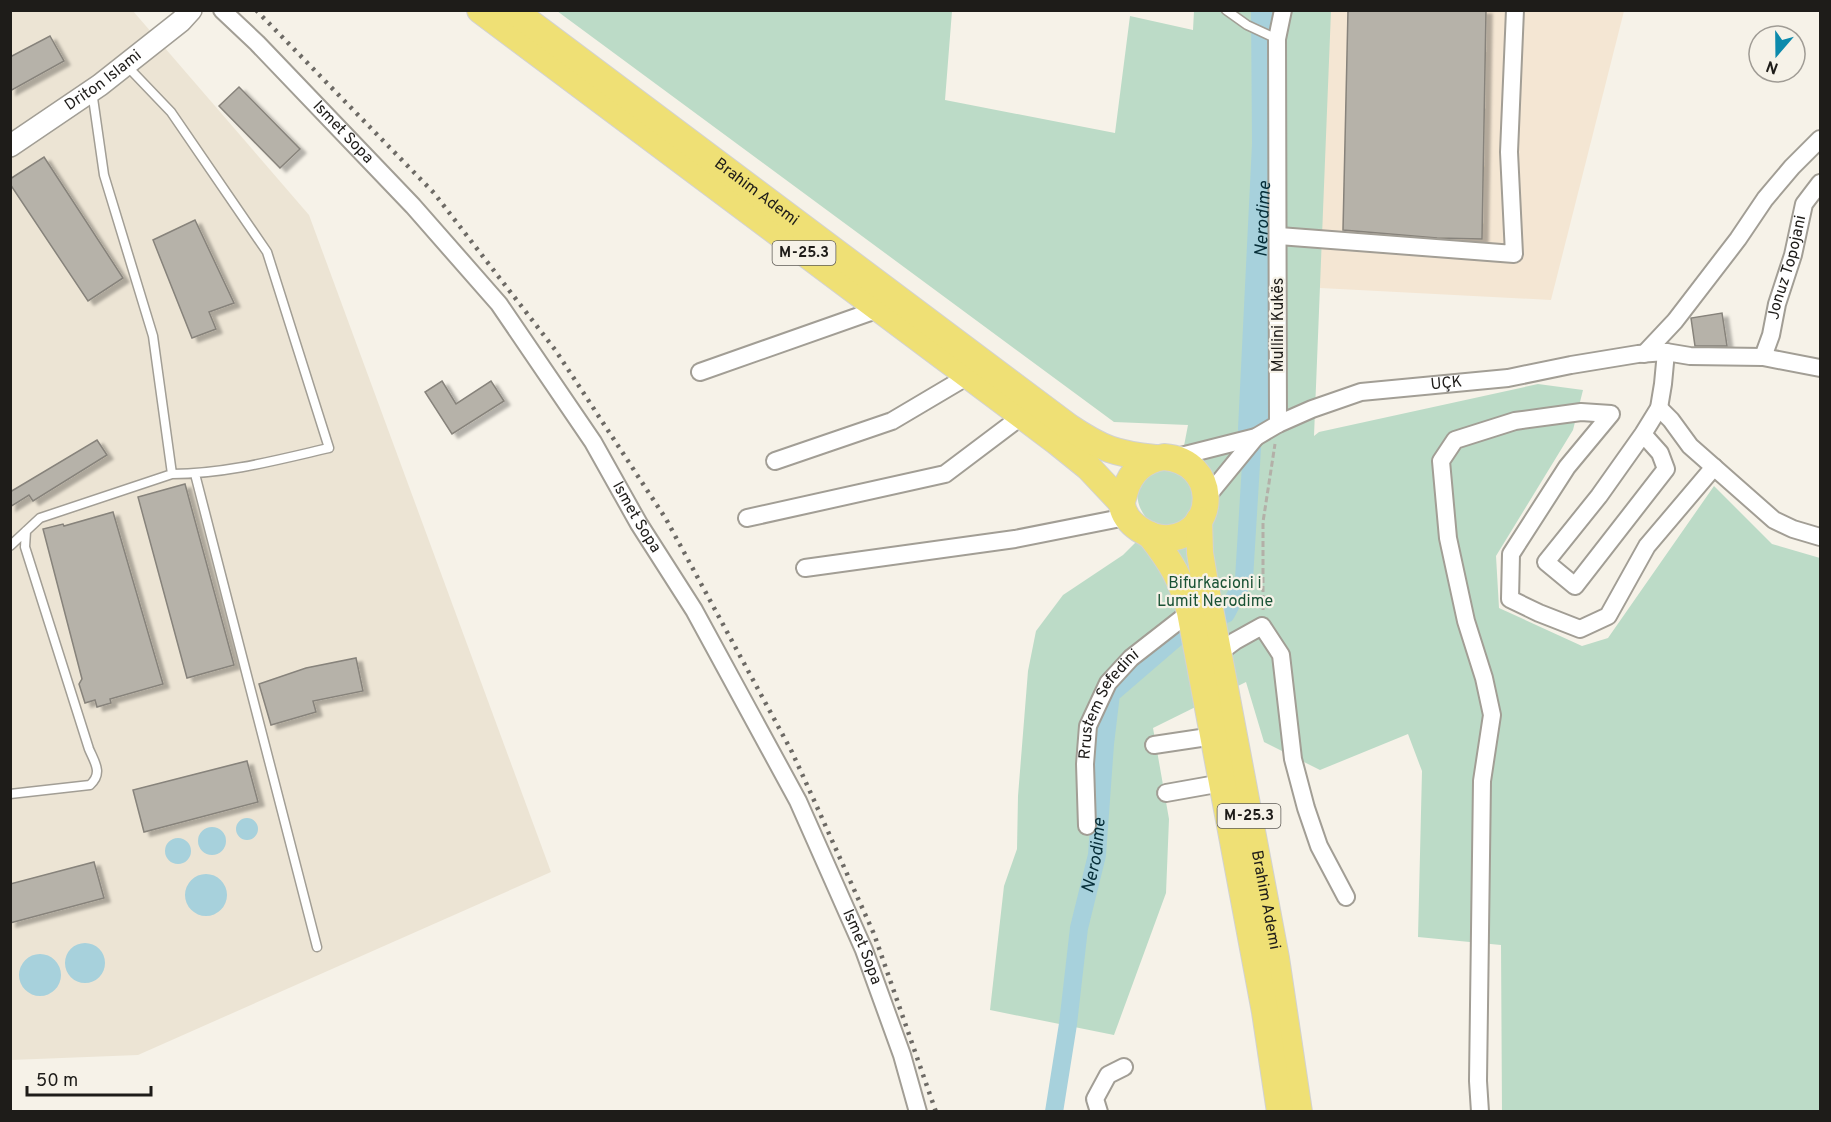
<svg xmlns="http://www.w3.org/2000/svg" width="1831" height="1122" viewBox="0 0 1831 1122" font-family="Overpass,sans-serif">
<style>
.built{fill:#ece4d4}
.industrial{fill:#f4e6d3}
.green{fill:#bcdbc7}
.water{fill:#a7d1dc}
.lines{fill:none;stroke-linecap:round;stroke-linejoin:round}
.canal{stroke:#a7d1dc;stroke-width:18}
.river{stroke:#a7d1dc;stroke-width:30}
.building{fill:#b6b2a9;stroke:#87837b;stroke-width:1.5;filter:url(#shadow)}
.service-casing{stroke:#a29e95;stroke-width:11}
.minor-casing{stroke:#a29e95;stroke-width:20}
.tertiary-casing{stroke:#a29e95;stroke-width:24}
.primary-casing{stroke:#d2d2d1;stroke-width:28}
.path{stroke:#b3b0a8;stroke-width:3;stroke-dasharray:6 3;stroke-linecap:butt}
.service{stroke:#fff;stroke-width:8}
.minor{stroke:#fff;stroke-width:16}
.tertiary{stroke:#fff;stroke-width:21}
.primary{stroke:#efe075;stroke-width:26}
.rail{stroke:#6d6a65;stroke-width:4.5;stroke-dasharray:3 6;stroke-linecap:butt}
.labels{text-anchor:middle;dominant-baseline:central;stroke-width:4.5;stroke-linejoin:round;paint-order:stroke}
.shield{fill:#f6f2e8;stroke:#5f5c57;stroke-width:1.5}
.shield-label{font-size:15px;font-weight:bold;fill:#1e1c19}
.street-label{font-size:16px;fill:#1e1c19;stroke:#f6f2e8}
.park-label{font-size:16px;fill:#1a5235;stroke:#f6f2e8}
.water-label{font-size:18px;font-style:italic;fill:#062e38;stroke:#f6f2e8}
</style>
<defs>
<filter id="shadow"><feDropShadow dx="6" dy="4" stdDeviation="1.5" flood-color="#0004"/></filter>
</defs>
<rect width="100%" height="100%" fill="#f6f2e8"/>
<path class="built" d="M10,11h123l176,204 242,657 -413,183 -127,5z"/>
<path class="industrial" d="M1313,11h311l-73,289 -250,-13z"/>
<path class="green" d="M557,11h395l-7,89 170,33 15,-117 63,14 1,-19h137l-17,425 5,-4 219,-48 45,6 -10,40 -77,126 3,52 83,38 26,-8 106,-152 58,58 48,14v553h-318l-1,-166 -83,-8 4,-166 -14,-37 -88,36 -56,-28 -18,-60 -93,46 16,91 -3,74 -52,142 -124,-25 14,-124 13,-37 1,-53 10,-125 8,-40 27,-36 60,-40 31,-31c-23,-14 -23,-51 6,-54 6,-1 13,2 19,2l9,-47 -74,-3z"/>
<path class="water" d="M236 829a11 11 0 1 1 22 0a11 11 0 1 1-22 0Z
M198 841a14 14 0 1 1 28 0a14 14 0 1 1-28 0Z
M165 851a13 13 0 1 1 26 0a13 13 0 1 1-26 0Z
M185 895a21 21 0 1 1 42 0a21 21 0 1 1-42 0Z
M65 963a20 20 0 1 1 40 0a20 20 0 1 1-40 0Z
M19 975a21 21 0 1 1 42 0a21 21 0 1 1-42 0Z"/>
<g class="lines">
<g class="canal">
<path d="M1226,614l18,-35 8,-131"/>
<path id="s1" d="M1054,1112l14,-88 11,-96 18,-73 8,-111 6,-50 72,-62"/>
</g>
<path class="river" id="s2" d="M1253,429l14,-285 -1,-134"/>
</g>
<path class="building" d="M1348,10h138l-4,229 -45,-1 -94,-8z
M50,36l14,25 -54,30v-34z
M239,87l61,62 -20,19 -61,-62z
M44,157l79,121 -35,23 -78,-117v-5z
M195,220l39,83 -25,9 7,17 -24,9 -39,-98z
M1722,313l5,33h-32l-4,-28z
M442,381l14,23 35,-23 13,20 -52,33 -27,-42z
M97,440l10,15 -74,46 -4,-6 -19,12v-15z
M185,484l49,181 -47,13 -49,-181z
M113,512l50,172 -53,15 1,4 -14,4 -2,-7 -10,3 -6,-19 3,-5 -39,-150 20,-5 1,2z
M356,658l7,33 -50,10 3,11 -45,13 -12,-41 47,-16z
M247,761l11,41 -114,30 -11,-42z
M94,862l10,36 -94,25v-39z"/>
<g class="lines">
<defs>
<path id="service" d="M1226,10l21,15 30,14
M126,65l45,47 96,140 62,196c-52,12 -104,26 -157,26
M195,474l122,473
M10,546l30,-28 132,-44 -19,-138 -49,-161 -12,-84
M10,794l80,-9c13,-12 5,-22 -1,-36l-64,-202 1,-16"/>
<g id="minor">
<path id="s3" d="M222,10l35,33 156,163 86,98 94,138 46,82 55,86 104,191 66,149 38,105 16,57"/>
<path d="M1279,236l235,18 -5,-102 6,-142"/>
<path d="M1644,354l31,-33 63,-82 27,-40 27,-32 28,-28"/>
<path id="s4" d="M1763,357l8,-22 6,-31 16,-49 11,-51 16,-21"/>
<path d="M700,372l179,-63"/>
<path d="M1659,408l12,12 19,26 84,74 19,9 27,8"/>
<path d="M1278,424l-1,-385 6,-29"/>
<path d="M1643,434l17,19 6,16 -91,117 -29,-24 53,-66 44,-62 16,-26 4,-24 3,-32"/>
<path id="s5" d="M1173,458l83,-21 22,-13 34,-15 49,-17 147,-14 63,-13 67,-11 28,-2 24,4 73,1 57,11"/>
<path d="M775,461l117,-40 76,-45"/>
<path d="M1206,498l50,-61"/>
<path d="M747,518l198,-44 77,-58"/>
<path d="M805,568l210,-29 111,-22"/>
<path d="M1219,653l16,-12 27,-15 19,29 12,104 13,49 13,38 27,51"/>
<path d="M1154,745l60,-9"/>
<path d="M1166,793l56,-10"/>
<path id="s6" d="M1087,826l-2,-62 3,-38 20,-43 23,-25 59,-46"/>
<path d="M1099,1112l-4,-13 13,-24 16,-8"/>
<path d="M1480,1112l-2,-31 4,-300 10,-66 -8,-37 -18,-57 -18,-83 -7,-77 14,-21 60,-19 66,-9 30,2 -44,53 -56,87 -1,45 29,14 41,16 28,-13 39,-70 67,-79"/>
</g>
<g id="tertiary">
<path id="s7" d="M10,146l90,-61 81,-64 10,-11"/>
</g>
<g id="primary">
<path d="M480,10l577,432 31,25 34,36"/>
<path id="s8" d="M513,10l556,417c33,22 47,27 86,31"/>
<path d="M1164,457c54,4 55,75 6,81 -19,2 -46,-14 -48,-34 0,-4 2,-9 3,-13 6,-20 19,-31 39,-34z"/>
<path id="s9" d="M1199,520l1,33 4,24 72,381 23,154"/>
<path d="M1150,535c21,27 31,43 40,77l75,400 15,100"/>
</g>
</defs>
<use href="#service" class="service-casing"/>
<use href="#minor" class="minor-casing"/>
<use href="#tertiary" class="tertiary-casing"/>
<use href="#primary" class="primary-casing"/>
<path class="path" d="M1263,610v-88l12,-78"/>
<use href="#service" class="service"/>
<use href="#minor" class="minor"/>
<use href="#tertiary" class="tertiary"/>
<use href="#primary" class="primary"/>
<path class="rail" d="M256,10l178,183 122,158 110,168 126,233 21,46 61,136 62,178"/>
</g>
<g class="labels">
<g class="shield">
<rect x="772.5" y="241" width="63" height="24" rx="4.5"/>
<rect x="1217.5" y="804" width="63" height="24" rx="4.5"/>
</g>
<g class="shield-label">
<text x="804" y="253">M-25.3</text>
<text x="1249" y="816">M-25.3</text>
</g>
<g class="street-label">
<text stroke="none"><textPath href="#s7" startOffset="114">Driton Islami</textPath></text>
<text stroke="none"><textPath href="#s3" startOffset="172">Ismet Sopa</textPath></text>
<text stroke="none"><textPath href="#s8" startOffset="304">Brahim Ademi</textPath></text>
<text stroke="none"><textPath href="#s4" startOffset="93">Jonuz Topojani</textPath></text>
<text transform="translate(1279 325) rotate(-90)">Mullini Kukës</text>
<text stroke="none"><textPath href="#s5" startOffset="286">UÇK</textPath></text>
<text stroke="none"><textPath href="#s3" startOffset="658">Ismet Sopa</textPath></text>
<text stroke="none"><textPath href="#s6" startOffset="128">Rrustem Sefedini</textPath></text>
<text stroke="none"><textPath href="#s9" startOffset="386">Brahim Ademi</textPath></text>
<text stroke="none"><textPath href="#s3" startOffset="1144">Ismet Sopa</textPath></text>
</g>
<g class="park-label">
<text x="1215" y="584">Bifurkacioni i<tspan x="1215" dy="18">Lumit Nerodime</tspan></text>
</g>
<g class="water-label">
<text stroke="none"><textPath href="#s2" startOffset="210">Nerodime</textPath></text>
<text stroke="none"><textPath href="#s1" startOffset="260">Nerodime</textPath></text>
</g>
</g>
<rect width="1831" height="1122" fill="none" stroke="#1e1c19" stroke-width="24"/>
<g transform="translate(1777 54) rotate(200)"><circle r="28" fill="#f6f2e8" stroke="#a09c95" stroke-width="1.5"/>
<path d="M0-4.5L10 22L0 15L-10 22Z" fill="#0c8aac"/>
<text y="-9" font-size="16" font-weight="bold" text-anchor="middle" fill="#1e1c19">N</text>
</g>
<path d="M27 1086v9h124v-9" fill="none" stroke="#1e1c19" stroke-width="3"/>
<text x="36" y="1086" font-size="18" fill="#1e1c19" stroke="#f6f2e8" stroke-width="4.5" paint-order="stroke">50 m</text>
</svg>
